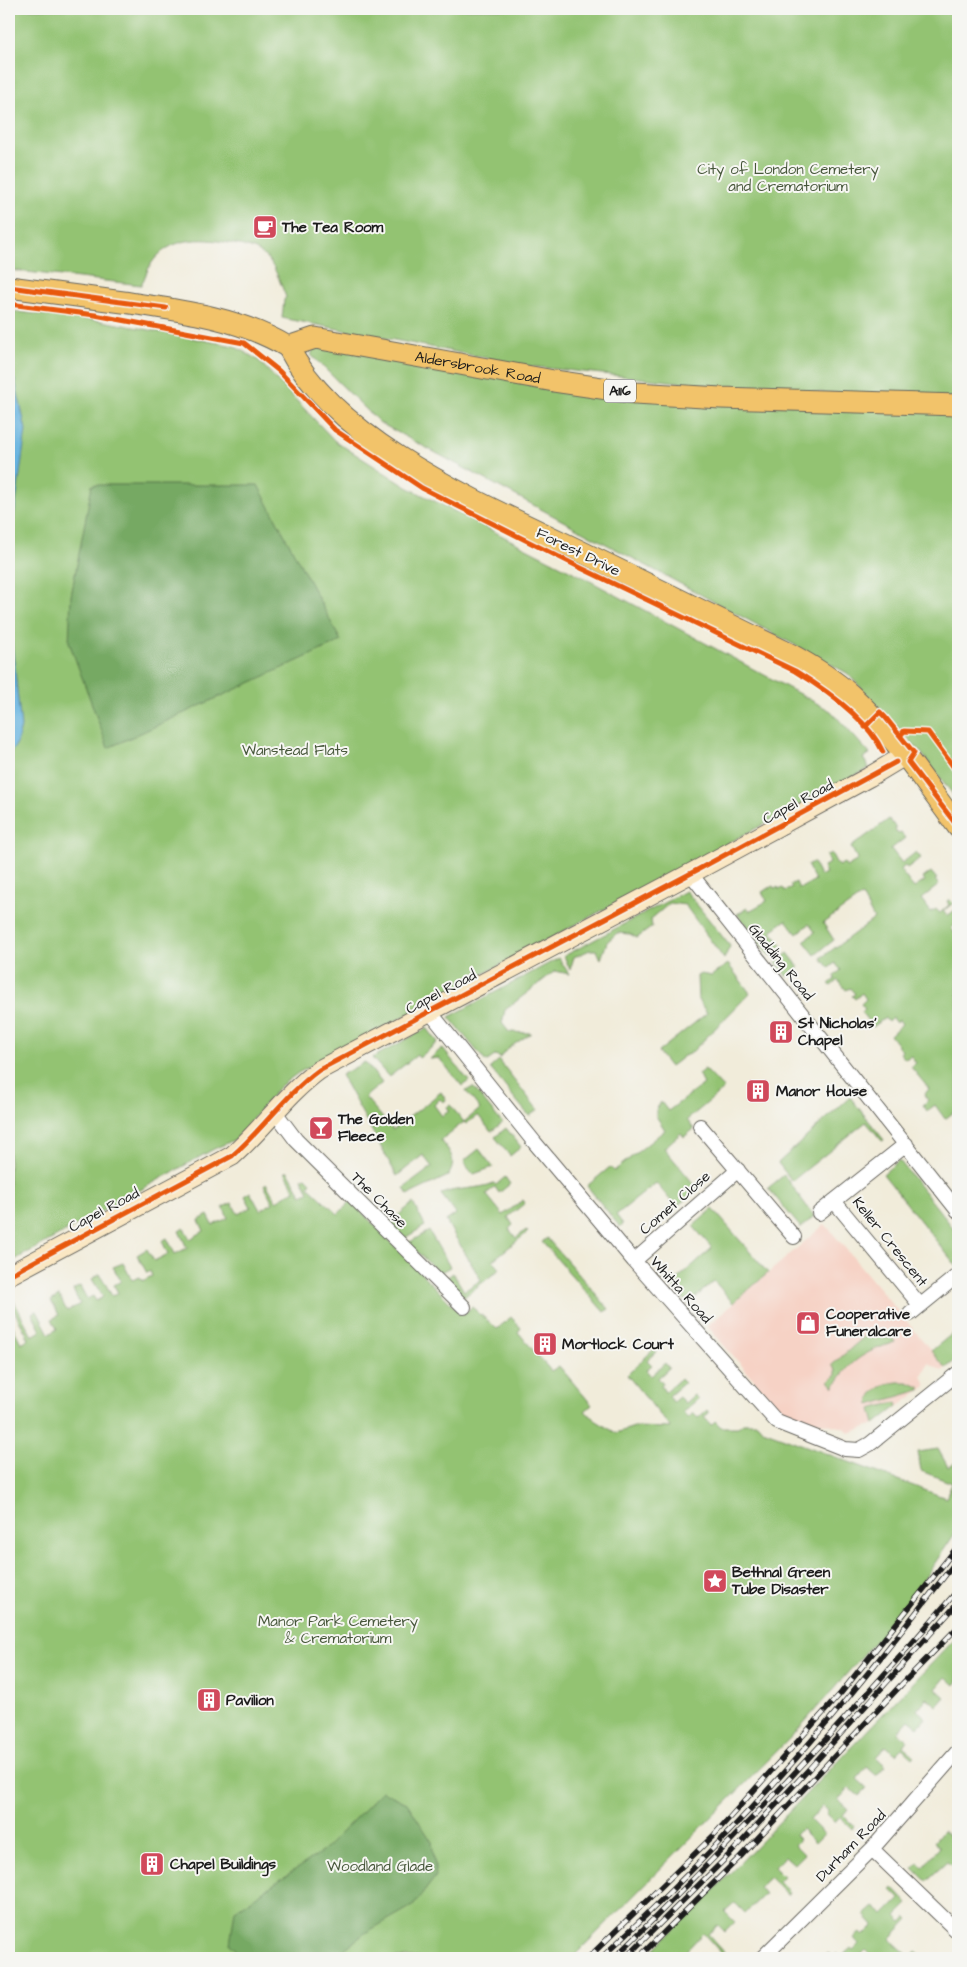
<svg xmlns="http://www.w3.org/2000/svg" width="967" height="1967" viewBox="0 0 967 1967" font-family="'Architects Daughter',sans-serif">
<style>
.built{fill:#f6d2c5}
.green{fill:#93c372;stroke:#587047}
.forest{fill:#76a964;stroke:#496240}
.water{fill:#67b4e0;stroke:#42687e}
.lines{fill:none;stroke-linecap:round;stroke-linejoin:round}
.street-casing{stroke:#67655e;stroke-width:16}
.secondary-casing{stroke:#67655e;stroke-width:21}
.primary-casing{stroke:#67655e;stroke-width:23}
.street{stroke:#fff;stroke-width:14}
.secondary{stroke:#fae7c3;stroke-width:19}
.primary{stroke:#f2c36a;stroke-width:21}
.rail-casing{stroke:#1c1c1c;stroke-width:5.5}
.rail{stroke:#f6f6f2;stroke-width:4;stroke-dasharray:11;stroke-linecap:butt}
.cycleway-casing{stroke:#f6f6f2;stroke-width:8}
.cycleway{stroke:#e8590c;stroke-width:5}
.labels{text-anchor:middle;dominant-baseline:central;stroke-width:4;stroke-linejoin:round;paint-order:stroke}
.shield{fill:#f6f6f2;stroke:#5d5d5c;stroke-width:1}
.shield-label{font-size:14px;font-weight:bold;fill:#1c1c1c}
.park-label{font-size:15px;fill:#46563a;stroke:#f6f6f2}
.poi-label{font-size:15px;font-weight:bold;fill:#1c1c1c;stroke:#f6f6f2;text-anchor:start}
.street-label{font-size:15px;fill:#1c1c1c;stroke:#f6f6f2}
</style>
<rect width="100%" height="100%" fill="#f6f6f2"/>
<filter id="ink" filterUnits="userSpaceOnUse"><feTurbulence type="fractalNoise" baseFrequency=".02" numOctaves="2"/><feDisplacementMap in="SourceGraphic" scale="10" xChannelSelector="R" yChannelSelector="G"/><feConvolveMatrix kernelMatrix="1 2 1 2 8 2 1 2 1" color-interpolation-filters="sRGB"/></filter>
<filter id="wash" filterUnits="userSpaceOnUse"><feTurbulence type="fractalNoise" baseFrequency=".0096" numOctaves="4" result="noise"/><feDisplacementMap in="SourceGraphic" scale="20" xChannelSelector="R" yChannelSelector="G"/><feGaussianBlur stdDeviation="1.12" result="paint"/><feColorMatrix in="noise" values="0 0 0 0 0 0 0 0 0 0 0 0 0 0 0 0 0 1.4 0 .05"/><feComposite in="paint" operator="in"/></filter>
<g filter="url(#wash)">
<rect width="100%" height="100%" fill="#f1ecda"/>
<path class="built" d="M825,1224l121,144 -4,3 -13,-8 -7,12 4,11 -51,38 -26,9 -4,-5 -61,-14 -77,-88z"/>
<path class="green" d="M9,9h949v389l-215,-9 -216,-23 -245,-48 2,-18 2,-3c-6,-14 -11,-34 -24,-43 -8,-7 -23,-9 -33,-11 -28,-6 -60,-6 -78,21 -4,6 -6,14 -10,21l-132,-15z
M9,311l93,10 132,25 24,14 77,81 72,46 172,88 252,136 39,43 -7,4 6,10 -571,305 -19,14 -43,52 -22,10 -205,114z
M316,343l300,53 342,13v392l-39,-51 -72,-77 -467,-250 -69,-68z
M889,819l7,9 -1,2 3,4 3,-1 4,5 -14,11 11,14 14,-11 5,6 -14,10 -2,-2 -5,4 14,18 11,-7 -2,-3 8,-6 6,7 -2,1 4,5 -18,14 10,13 5,-3 4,4 9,-8 -2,-4 2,-2 4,4 -10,8 4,5 11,-8v15l-7,5 7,10v171l-13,10 -10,-14 -8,6 -4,-6 5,-5 -4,-5 5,-6 -18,-22 5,-4 -5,-7 -6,3 -5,-6 2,-2 -12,-16 12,-11 -3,-4 -3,3 -4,-5 -4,4 -3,-4 -12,9 -12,-15 4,-3 -4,-5 5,-5 -4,-6 -7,6 -3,-3 3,-2 -5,-6 -4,2 -8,-10 -7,6 -2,-2 6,-5 -1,-3 7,-6 -6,-7 -6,5 -8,-10 53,-39 -12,-23 -39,27 11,17 -19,15 -11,-14 11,-9 -6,-8 -12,10 -11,-14 -15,11 11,15 -12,10 -33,-42 10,-6 2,3 18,-10 -5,-9 11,-6 2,3 3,-2 1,3 4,-2 2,3 7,-3 -2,-3 6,-3 3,7 16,-9 -8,-15 6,-3 7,14 6,-3 -3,-6 6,-4 -3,-7 5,-3 7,13 6,-3 2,4 12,-7 -7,-13z
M686,891l44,55 -6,13 -39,-54 -15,-2 -19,16 1,8 -15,11 -7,-4 -13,-1 -10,9 -6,17 -5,-9h-6l-16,7 -4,13 -6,-14z
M788,953l11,14 -12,10 -11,-15z
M559,958l10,16 -14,-3 -50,39 -3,13 7,9 22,1 -22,15 -9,10 -4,-3 -10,7 -37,-45z
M728,964l22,29 -59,60 -7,3 -14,11 -12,-15 49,-39 -9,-13 -1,-24 4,-2 10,2z
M427,1028l11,14 -19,16 -2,-3 -28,22 -17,-19z
M442,1048l27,33 -7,5 -23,-28 -9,1z
M499,1060l39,50 -9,6 -39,-48z
M365,1062l17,21 -17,14 28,33 48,-38 5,8 -3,2 -3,-3 -6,6 8,11 7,-5 -2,-4 3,-2 14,17 16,-13 -14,-18 7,-4 29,36 -11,9 -13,-17 -12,9 -2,-2 -23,18c9,12 17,21 7,36l-40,19 -4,-7 28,-21 -9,-12 -26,21 -56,-101z
M705,1069l19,20 -37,31 7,9 -10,8 -3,-4 -17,15 34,41 -22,18 -20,-24 -40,32 7,9 -3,3 -33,-41 23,-19 4,4 51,-41 -9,-14v-6l5,-8 7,9 36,-27 -6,-10z
M850,1097l34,43 -2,1 -16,-19 -74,59 -14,-18z
M506,1128l15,19 -11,9 -15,-19z
M479,1149l14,18 -19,7 -4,-2 -6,-11z
M899,1160l59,74v34l-75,-94z
M288,1171l14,24 7,-3 -7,-13 4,-2 5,5 -3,4 30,28 13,-13 111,114 10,-8 25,22 14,-12 10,11 -3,4 33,39 8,-5 33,39 -7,6 10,9 21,13 18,-6 37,1 -44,-53 27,-26 2,3 -9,8 5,5 -6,5 5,6 14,-13 4,5 -11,10 5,6 -2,2 4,6 15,-13 4,4 -15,13 4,6 6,-5 6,6 9,-8 4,4 -15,13 5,6 5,-5 5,5 9,-8 2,3 -5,4 7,8 4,-4 6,6h17l5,-4h14l6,7 183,68 6,-15 -31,-12 -3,-19 20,-3 10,18 10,-6v68l-53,78 -109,125 -224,226h-563v-613l4,-2 -4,-9v-8l3,-1 9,18 8,-4 -20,-38 4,-2 19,37 9,-5 -9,-18 5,-2 12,23 8,-5 -5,-10 7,-4 -8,-14 8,-5 8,15 13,-7 -7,-14 7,-4 7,13 6,-3 3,5 7,-4 -11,-18 8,-5 12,22 6,-3 -4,-8 7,-4 -8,-14 10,-4 9,17 8,-3 2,4 10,-5 -2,-5 -3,2 -10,-18 10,-6 7,12 14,-7 -6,-13 5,-3 8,16 12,-6 -8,-17 5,-3 6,11 14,-8 -5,-11 9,-5 5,10 15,-7 -5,-11 9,-4 6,11 13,-7 -6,-11 5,-4 10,18 13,-7 -9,-18 2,-2 10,18 19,-11 -10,-18z
M784,1175l30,41 -13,12 -33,-40z
M505,1177l5,7 -11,9 -4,-6 -9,7 17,21 20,-15 2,3 -17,14 5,8 -4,4 7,9 10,-8 2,2 -35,28 7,9 -36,28 -19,-18 8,-6 11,18 17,-11 -35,-59 10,-7 -15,-20c17,-7 36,-4 53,-11l2,2z
M413,1203l12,23 -22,13 -15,-15z
M713,1209l55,64 -35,30 -19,-22 -26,23 -20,-23 4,-3 3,3 37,-33 -19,-22z
M429,1231l21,36 -11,6 -31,-30z
M547,1238l62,71 -5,3 -62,-70z
M873,1329c6,7 12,9 20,10l2,3c-30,10 -44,17 -61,45l-5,-6 7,-6v-5l-4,-5z
M958,1329v29l-12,10 -15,-17z
M898,1382h9l13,5v3l-50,15c-3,-14 16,-22 28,-23z
M897,1402l1,4 -23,18 -4,-15z
M958,1636v45l-3,4 -9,-8 -10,12 9,8 -8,9 -10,-8 -10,12 9,8 -8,9 -9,-7 -11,12 9,8 -4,6 12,10 -2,2 -11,-10 -6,6 -10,-8 -10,11 10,9 -9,10 -10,-9 -10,12 10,9 -8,8 -10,-8 -11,12 10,9 -5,6 11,11 -2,3 -12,-12 -5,6 -9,-9 2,-3 -5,-5 -13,14 14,14 -9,9 -14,-14 -6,6 5,5 -5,5 9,9 -10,10 -9,-8 -11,11 9,9 -5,5 11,11 -2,3 -17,-18 -11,10 6,7 -20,19 -10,-10 -10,9 10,10 -10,10 -7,-7 -10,9 17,19 -2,2 -20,-22 -17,18 7,7h-48l69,-68z
M958,1814v48l-4,5 -7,-5 -21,19 -13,-13 5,-5 5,4 17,-20 -6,-5 9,-11 5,4 9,-11 -4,-4z
M893,1888l15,16 -12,12 6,6 5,-5 2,2 -19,20 20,18 6,-6 7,6 -1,1h-57l5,-4 -4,-4 -8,8h-33l-1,-1 4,-4 5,4 4,-4 4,4 10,-9 2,2 6,-6 -5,-6 6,-5 3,3 11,-11 -9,-10 9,-8 10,8 16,-16 -9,-9z"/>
<path class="forest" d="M92,485h166l83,156 -233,107 -39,-106 2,-46z
M382,1791l25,12 25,39 4,34 -22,29 -49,28 -32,25h-91l-12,-14 5,-34 88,-59z"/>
<path class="water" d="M9,369l6,11 11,50 -17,124z
M9,615l12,112 -5,18 -7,10z"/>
</g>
<g filter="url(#ink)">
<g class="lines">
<defs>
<path id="street" d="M690,873l268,338
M430,1012l105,131 99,118 143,161 68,27 14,1 11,-6 88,-71
M275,1112l21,28 168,167
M700,1126l94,111
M834,1201l86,104
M819,1213l87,-69
M634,1261l104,-91
M910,1314l48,-39
M872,1849l86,83
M762,1958l110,-109 86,-98"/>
<path id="secondary" d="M9,1275l223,-119c31,-27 54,-62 87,-86l380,-201 170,-92 35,-21"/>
<g id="primary">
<path id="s1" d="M9,287c38,5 76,10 114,15 56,8 115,15 165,45l27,-9 239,43 81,12 86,5 237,7"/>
<path d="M288,347c50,98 197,158 292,204 70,35 140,69 210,103 22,12 43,25 61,41 41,37 74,88 107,132"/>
</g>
</defs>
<use href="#street" class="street-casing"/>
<use href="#secondary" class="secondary-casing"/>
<use href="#primary" class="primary-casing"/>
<use href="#street" class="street"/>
<use href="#secondary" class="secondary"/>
<use href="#primary" class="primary"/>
<defs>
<path id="rail" d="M588,1958l125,-122 128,-143 117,-147
M601,1958c63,-59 125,-121 183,-186 61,-68 118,-141 174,-213
M614,1958c120,-117 235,-241 344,-368
M625,1958l107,-106 77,-83 149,-166
M638,1958l103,-102 160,-171 57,-58"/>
</defs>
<use href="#rail" class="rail-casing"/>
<use href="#rail" class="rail"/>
<defs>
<path id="cycleway" d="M9,287l157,21
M9,304l86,11 149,28 35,28 56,59 87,58 157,79 216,104c31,19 73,48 88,81
M865,727l15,-15 5,5 29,36 -6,9 50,65
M901,735l3,-4 24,1 30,41
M9,1275l223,-119c31,-27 54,-62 87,-86l380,-201 197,-107"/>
</defs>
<use href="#cycleway" class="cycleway-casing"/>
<use href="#cycleway" class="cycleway"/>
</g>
</g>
<defs>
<symbol id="cafe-square" viewBox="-11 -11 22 22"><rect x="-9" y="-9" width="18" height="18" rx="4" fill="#d1495b" stroke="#f6f6f2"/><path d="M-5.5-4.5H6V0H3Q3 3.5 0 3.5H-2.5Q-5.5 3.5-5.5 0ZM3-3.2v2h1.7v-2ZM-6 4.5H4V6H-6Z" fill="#fff"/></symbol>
<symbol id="building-square" viewBox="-11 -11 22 22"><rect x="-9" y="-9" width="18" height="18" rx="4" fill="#d1495b" stroke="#f6f6f2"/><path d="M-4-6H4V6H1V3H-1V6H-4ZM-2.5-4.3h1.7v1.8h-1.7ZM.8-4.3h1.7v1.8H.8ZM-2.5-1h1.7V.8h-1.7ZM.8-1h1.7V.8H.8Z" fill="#fff"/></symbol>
<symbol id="bar-square" viewBox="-11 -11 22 22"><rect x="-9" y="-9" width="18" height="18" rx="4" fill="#d1495b" stroke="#f6f6f2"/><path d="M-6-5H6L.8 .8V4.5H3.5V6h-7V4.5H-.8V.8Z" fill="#fff"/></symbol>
<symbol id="shop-square" viewBox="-11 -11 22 22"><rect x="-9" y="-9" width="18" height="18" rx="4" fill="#d1495b" stroke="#f6f6f2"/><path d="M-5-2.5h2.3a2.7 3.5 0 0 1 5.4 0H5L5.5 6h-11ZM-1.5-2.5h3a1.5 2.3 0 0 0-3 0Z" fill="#fff"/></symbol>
<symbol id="sight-square" viewBox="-11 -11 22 22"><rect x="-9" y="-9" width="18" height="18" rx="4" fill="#d1495b" stroke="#f6f6f2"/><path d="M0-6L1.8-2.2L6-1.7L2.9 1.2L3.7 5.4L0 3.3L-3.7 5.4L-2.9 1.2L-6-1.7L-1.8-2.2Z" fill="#fff"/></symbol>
</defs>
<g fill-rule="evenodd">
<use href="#cafe-square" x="251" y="213" width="28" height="28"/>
<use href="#building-square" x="767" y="1018" width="28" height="28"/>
<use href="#building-square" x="744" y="1077" width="28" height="28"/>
<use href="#bar-square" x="307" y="1114" width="28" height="28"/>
<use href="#shop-square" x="794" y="1309" width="28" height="28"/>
<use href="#building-square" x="531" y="1330" width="28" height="28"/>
<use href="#sight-square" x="701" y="1567" width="28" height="28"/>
<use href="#building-square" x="195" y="1686" width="28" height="28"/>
<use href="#building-square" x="138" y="1850" width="28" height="28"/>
</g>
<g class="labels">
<rect class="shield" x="604" y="379.5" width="32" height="23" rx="4"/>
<g class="shield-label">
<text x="620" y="391">A116</text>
</g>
<g class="park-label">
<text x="788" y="169">City of London Cemetery<tspan x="788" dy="17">and Crematorium</tspan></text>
<text x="295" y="750">Wanstead Flats</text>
<text x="338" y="1621">Manor Park Cemetery<tspan x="338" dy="17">&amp; Crematorium</tspan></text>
<text x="380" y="1866">Woodland Glade</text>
</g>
<g class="poi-label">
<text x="282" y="227">The Tea Room</text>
<text x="798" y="1023">St Nicholas'<tspan x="798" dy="17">Chapel</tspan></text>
<text x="776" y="1091">Manor House</text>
<text x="338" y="1119">The Golden<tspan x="338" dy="17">Fleece</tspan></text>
<text x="826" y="1314">Cooperative<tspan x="826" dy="17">Funeralcare</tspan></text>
<text x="562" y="1344">Mortlock Court</text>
<text x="732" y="1572">Bethnal Green<tspan x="732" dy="17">Tube Disaster</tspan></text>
<text x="226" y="1700">Pavilion</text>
<text x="170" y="1864">Chapel Buildings</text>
</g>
<g class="street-label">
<text stroke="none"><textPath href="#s1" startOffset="481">Aldersbrook Road</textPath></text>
<text transform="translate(578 552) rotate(26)">Forest Drive</text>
<text transform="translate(798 802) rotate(-28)">Capel Road</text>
<text transform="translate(781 962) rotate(51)">Gladding Road</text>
<text transform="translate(441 992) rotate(-28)">Capel Road</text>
<text transform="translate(379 1200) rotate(45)">The Chase</text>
<text transform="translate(675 1203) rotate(-41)">Comet Close</text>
<text transform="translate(104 1210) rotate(-28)">Capel Road</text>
<text transform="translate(890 1242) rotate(51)">Keller Crescent</text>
<text transform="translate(681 1290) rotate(48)">Whitta Road</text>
<text transform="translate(851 1846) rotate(-46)">Durham Road</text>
</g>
</g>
<rect width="967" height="1967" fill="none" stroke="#f6f6f2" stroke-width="30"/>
</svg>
